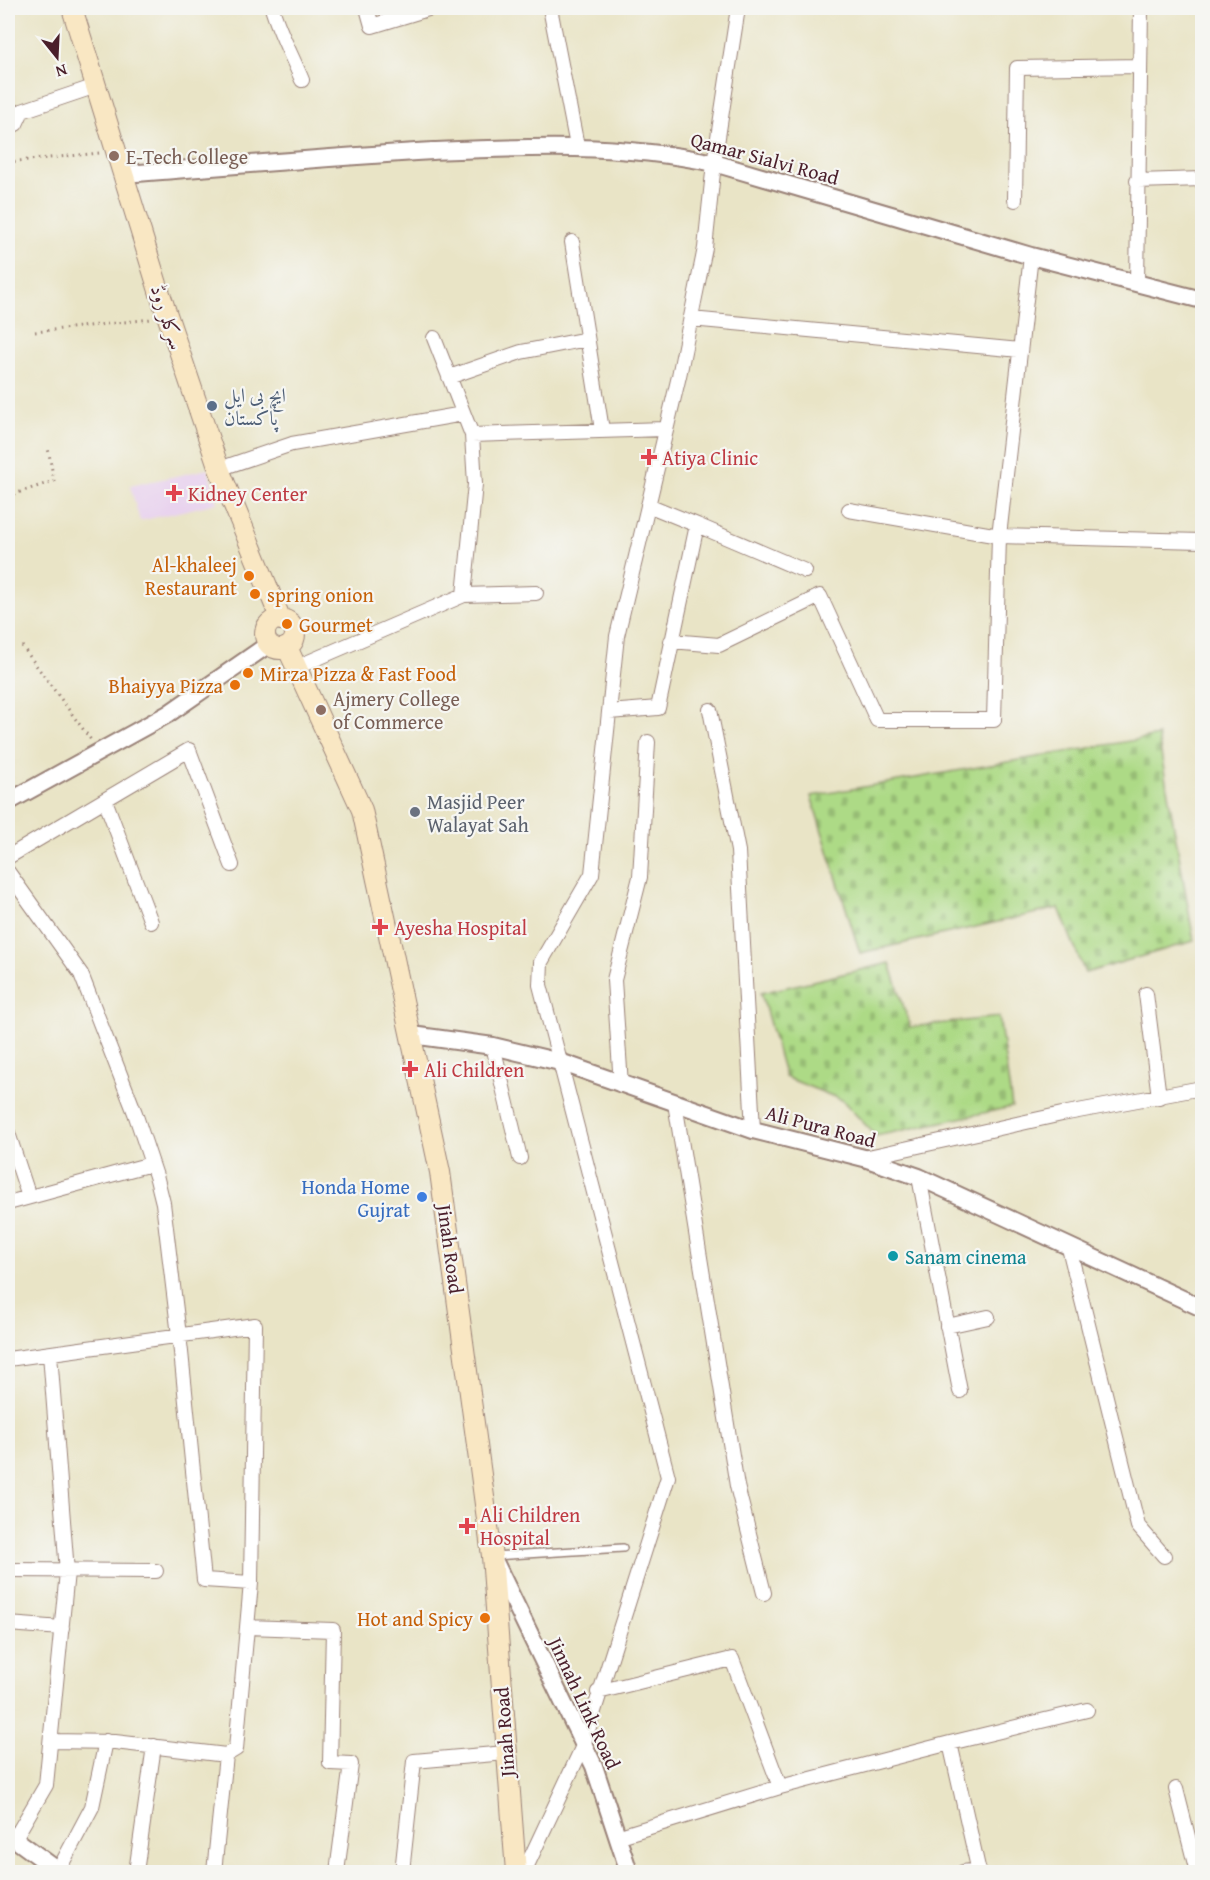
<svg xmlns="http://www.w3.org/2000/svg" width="1210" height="1880" viewBox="0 0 1210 1880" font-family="'Gentium Book Plus',Amiri,serif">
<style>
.built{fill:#e8d2ee}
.cemetery{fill:url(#cemetery-stones);stroke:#7c7c58;stroke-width:1.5}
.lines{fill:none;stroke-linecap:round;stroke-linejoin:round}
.service-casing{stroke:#9a8278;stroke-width:10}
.minor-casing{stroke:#9a8278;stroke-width:16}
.tertiary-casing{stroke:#9a8278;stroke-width:20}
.secondary-casing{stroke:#9a8278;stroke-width:22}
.path{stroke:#9a8278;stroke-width:3;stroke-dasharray:1.5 4.5;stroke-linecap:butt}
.service{stroke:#fff;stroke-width:7}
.minor{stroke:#fff;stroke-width:14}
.tertiary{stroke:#fff;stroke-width:16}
.secondary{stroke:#f9e7c3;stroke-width:20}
.education-dot{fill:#8d6e63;stroke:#f6f6f2;stroke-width:2}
.service-dot{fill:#5c6f8a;stroke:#f6f6f2;stroke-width:2}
.health-dot{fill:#e0444e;stroke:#f6f6f2;stroke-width:2}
.food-dot{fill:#e8710a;stroke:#f6f6f2;stroke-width:2}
.worship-dot{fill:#6b7280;stroke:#f6f6f2;stroke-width:2}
.shop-dot{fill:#3f7fe0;stroke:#f6f6f2;stroke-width:2}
.culture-dot{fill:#0f9aa8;stroke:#f6f6f2;stroke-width:2}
.labels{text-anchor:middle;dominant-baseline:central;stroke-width:4.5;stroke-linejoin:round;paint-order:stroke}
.education-label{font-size:20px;fill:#785e54;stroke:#f6f6f2;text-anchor:start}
.street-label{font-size:20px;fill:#4a1f2b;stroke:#f6f6f2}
.service-label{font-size:20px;fill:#4e5e75;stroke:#f6f6f2;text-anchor:start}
.health-label{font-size:20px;fill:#be3a42;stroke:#f6f6f2;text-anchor:start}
.food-label{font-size:20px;fill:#c56008;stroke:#f6f6f2;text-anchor:end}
.worship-label{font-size:20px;fill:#5b616d;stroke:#f6f6f2;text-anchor:start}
.shop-label{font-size:20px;fill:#366cbe;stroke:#f6f6f2;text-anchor:end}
.culture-label{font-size:20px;fill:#0d838f;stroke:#f6f6f2;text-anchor:start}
</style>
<defs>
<pattern id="cemetery-stones" width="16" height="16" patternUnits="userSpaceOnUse" patternTransform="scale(1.5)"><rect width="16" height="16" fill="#adda86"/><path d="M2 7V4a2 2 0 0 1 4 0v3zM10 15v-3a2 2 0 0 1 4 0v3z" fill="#96bb74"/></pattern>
</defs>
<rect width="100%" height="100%" fill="#f6f6f2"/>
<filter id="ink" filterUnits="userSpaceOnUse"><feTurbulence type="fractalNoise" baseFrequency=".0167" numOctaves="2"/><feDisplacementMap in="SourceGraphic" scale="12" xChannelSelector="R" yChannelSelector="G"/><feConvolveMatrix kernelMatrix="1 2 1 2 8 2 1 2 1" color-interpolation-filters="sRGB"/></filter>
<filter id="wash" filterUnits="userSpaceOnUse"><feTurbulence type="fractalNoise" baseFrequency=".008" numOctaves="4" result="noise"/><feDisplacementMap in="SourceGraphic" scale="24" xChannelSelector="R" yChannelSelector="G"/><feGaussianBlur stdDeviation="1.35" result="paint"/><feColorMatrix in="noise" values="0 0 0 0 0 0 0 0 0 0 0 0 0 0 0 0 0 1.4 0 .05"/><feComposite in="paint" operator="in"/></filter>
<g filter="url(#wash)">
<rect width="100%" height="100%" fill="#e9e4c6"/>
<path class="built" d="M208,469l9,34 -77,18 -10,-35z"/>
<path class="cemetery" d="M1158,736l36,205 -109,32 -26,-65 -199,45 -49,-157z
M890,963l20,64 89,-10 13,90 -136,29 -34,-36 -57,-23 -24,-84z"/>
</g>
<g filter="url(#ink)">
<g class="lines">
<defs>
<path id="service" d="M494,1556l129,-8"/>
<path id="minor" d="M272,8c7,24 20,48 30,72
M367,8l5,18 59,-18
M550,8l27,138
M16,124l6,-13 74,-25
M1137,181l65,-2
M1015,200l2,-132 123,-2
M572,242l30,188
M1137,283l4,-275
M691,319l329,31
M434,338l38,97 3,49 -11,111
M449,377l72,-25 66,-13
M472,435l193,-6
M219,469l73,-25 171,-30
M849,510l150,26 203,5
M697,525l108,46
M671,641l48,4 101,-49 57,124h117l5,-184 32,-280
M297,667l167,-72 72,-2
M710,710l28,141 15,279
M609,712l49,-4 39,-183 -49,-20
M105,800l46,122
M8,857l181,-107 43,115
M8,872l73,102 54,139 22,66 6,24 18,149 23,228 47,3 -15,166 -10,6
M1146,994l13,103
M493,1046l27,112
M621,1085l-7,-105 26,-103 8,-135
M675,1103l62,383 27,107
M8,1133l21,64
M864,1158l198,-44 140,-26
M919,1177l41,214
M8,1203l143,-39
M1069,1248l69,278 26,30
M947,1326l41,-9
M8,1359l247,-34 -4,258
M8,1570l148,1
M8,1624l54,4
M247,1627l86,3 -3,133 21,1 -14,108
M598,1692l134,-33 48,128
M51,1741l64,1 111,13 -12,117
M950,1743l137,-33
M1176,1789l21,83
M617,1837l163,-50 170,-44 29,129
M15,1838l31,-53 21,-213 -17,-218
M58,1871l34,-64 14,-66
M136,1872l18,-126
M402,1872l12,-111 92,-8
M524,1872l59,-126 85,-269 -128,-492 1,-23 51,-88 25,-238 62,-260 26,-128 9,-85 24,-155
M963,1872l16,-2"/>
<path id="tertiary" d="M125,174c103,-8 205,-17 308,-23 96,-4 186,-8 281,12l317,93 171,44
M8,802l160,-88 101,-70
M412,1035l81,11 67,16 193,68 111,28 55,19 283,131
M495,1562l99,204 35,106
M8,1834l52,38"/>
<path id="secondary" d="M72,8l88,286 59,175 62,151
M265 634a15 15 0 1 1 30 0a15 15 0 1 1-30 0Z
M287,647l75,163 78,362 52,384 24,316"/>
</defs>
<use href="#service" class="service-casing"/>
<use href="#minor" class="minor-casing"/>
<use href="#tertiary" class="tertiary-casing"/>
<use href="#secondary" class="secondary-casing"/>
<path class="path" d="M8,162l92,-9
M35,332l116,-13
M8,496l46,-15 -6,-33
M22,646l69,94"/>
<use href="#service" class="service"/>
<use href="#minor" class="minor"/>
<use href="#tertiary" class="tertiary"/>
<use href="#secondary" class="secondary"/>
</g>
</g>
<g class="education-dot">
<circle cx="114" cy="156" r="6"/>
<circle cx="321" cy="710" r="6"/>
</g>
<circle class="service-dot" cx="212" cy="406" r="6"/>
<g class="health-dot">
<path d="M646 448h6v6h6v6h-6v6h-6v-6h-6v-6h6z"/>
<path d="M171 484h6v6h6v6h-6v6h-6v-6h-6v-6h6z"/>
<path d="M377 918h6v6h6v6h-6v6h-6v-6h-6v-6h6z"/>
<path d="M407 1060h6v6h6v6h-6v6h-6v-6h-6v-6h6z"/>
<path d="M464 1517h6v6h6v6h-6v6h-6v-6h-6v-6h6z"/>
</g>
<g class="food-dot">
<circle cx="249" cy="576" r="6"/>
<circle cx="255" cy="594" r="6"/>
<circle cx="287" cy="624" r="6"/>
<circle cx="248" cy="673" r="6"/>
<circle cx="235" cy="685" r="6"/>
<circle cx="485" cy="1618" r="6"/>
</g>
<circle class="worship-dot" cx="415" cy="812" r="6"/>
<circle class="shop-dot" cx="422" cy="1197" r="6"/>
<circle class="culture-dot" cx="893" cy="1256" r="6"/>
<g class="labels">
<g class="education-label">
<text x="126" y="156">E-Tech College</text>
<text x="333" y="698">Ajmery College<tspan x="333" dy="23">of Commerce</tspan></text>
</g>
<g class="street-label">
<text transform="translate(765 158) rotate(15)">Qamar Sialvi Road</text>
<text transform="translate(168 317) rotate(72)">سرکلر روڈ</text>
<text transform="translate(821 1126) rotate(15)">Ali Pura Road</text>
<text transform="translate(451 1249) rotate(82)">Jinah Road</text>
<text transform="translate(585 1703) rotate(65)">Jinnah Link Road</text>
<text transform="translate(504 1732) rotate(-94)">Jinah Road</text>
</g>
<g class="service-label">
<text x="224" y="394">ایچ بی ایل<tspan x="224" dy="23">پاکستان</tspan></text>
</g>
<g class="health-label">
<text x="662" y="457">Atiya Clinic</text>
<text x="188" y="493">Kidney Center</text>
<text x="394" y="927">Ayesha Hospital</text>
<text x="424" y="1069">Ali Children</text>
<text x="480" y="1514">Ali Children<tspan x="480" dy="23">Hospital</tspan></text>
</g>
<g class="food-label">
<text x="237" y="564">Al-khaleej<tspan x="237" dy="23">Restaurant</tspan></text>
<text x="267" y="594" text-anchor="start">spring onion</text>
<text x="299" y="624" text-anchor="start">Gourmet</text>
<text x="260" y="673" text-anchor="start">Mirza Pizza &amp; Fast Food</text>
<text x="223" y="685">Bhaiyya Pizza</text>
<text x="473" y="1618">Hot and Spicy</text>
</g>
<g class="worship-label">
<text x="427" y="801">Masjid Peer<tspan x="427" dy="23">Walayat Sah</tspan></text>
</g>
<g class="shop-label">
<text x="410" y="1186">Honda Home<tspan x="410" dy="23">Gujrat</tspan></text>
</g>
<g class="culture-label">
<text x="905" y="1256">Sanam cinema</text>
</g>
</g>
<rect width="1210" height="1880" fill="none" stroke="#f6f6f2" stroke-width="30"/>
<g transform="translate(57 57) rotate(162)" stroke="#f6f6f2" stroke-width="4.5" paint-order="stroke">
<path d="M0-4.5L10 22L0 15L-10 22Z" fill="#4a1f2b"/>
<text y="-9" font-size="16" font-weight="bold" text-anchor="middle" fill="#4a1f2b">N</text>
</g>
</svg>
